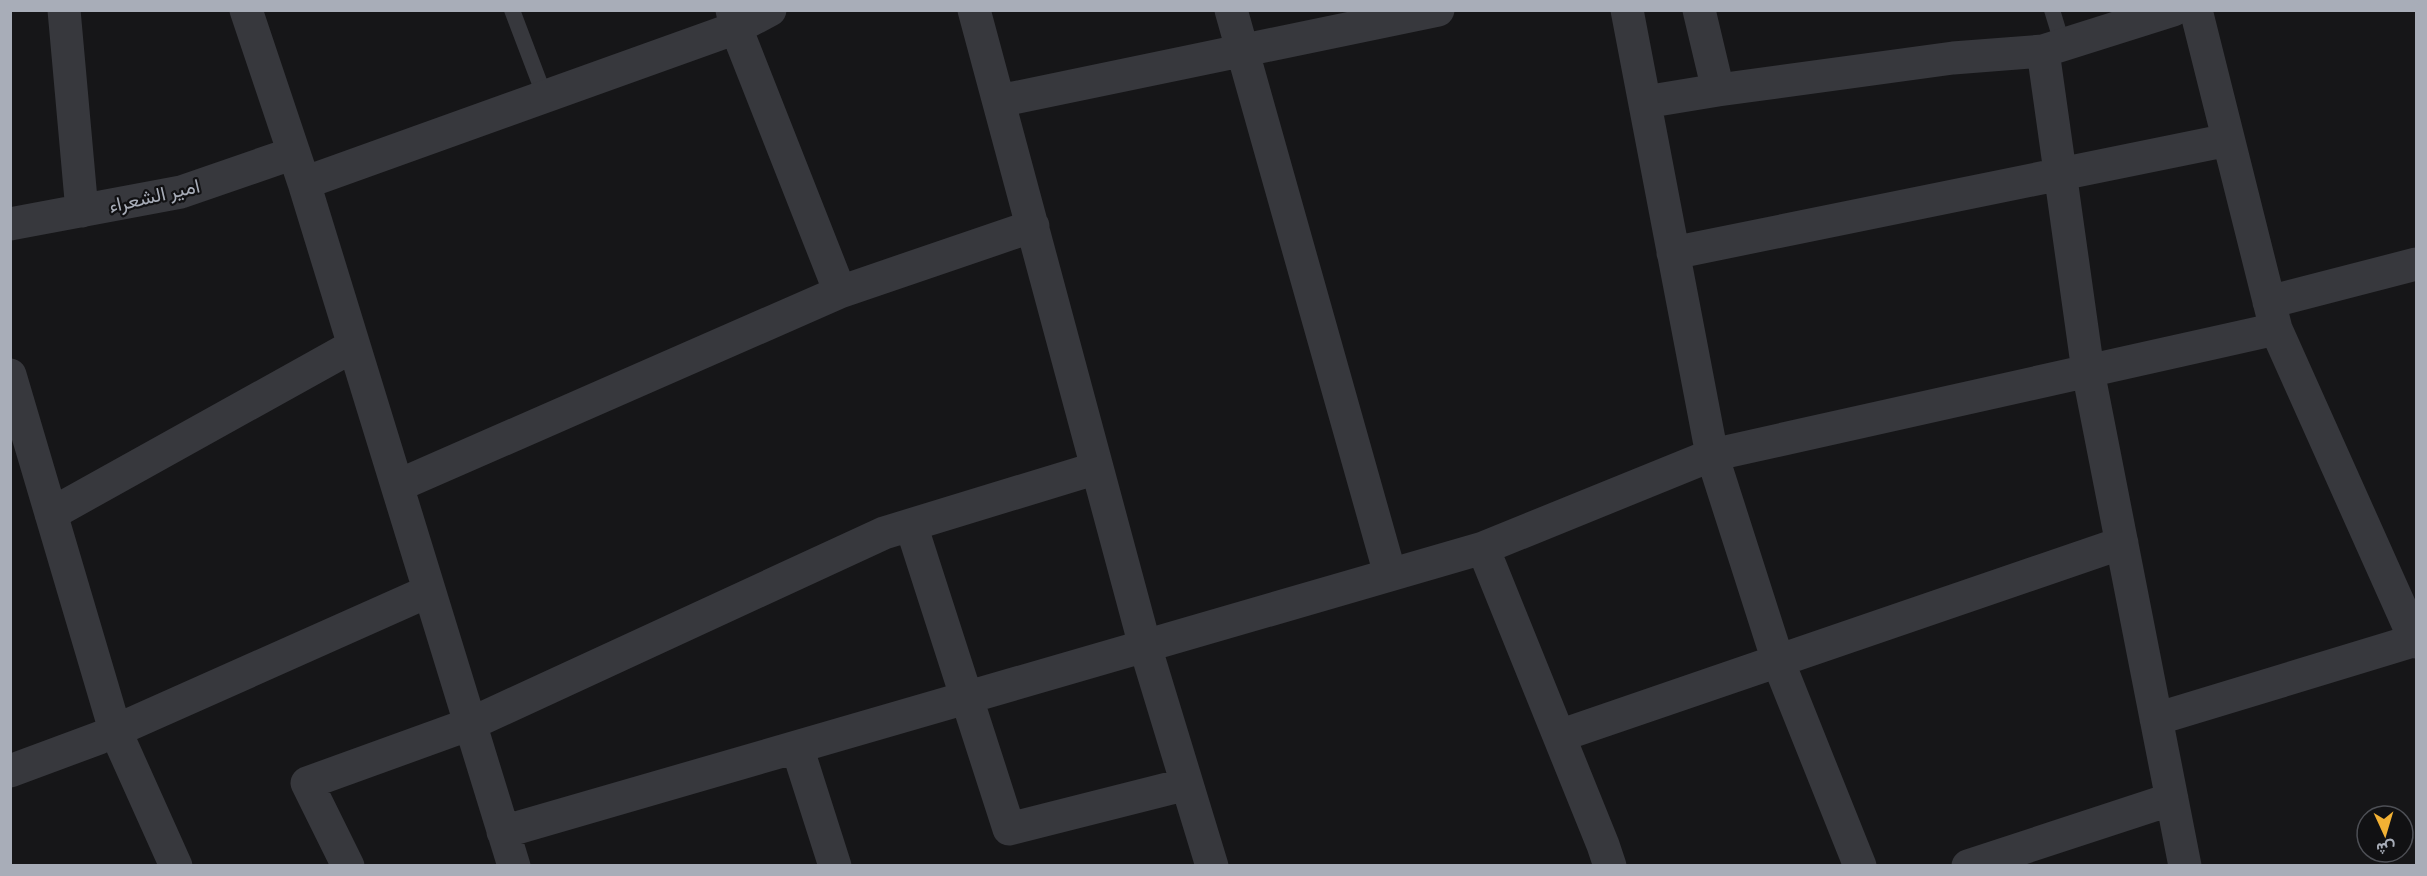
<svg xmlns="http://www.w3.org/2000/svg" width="2427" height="876" viewBox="0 0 2427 876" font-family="Manrope,Vazirmatn,sans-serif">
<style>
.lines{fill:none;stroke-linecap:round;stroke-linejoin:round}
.lane{stroke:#37383d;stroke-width:16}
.street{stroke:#37383d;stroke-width:33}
.labels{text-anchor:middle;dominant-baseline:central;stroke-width:4.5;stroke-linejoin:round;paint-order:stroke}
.street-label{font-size:20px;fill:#a8adb8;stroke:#111113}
</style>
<rect width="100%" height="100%" fill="#161618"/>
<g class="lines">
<path class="lane" d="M512,10l33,87
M2052,10l11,36"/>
<path class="street" d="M64,10l18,201
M246,10l58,173 210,683
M732,10l4,18 104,264
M974,10l171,636 67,220
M1231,10l159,564
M1627,10l85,445 66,206 82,205
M1699,10l19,80
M2196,10l80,319 140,313
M2043,51l45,320 97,495
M999,101l439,-91
M1645,102l73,-12 235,-32 90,-7 130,-41
M304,183l432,-155 34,-18
M10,224l171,-32 113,-39
M1673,253l555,-113
M2269,302l147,-38
M10,375l105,355 61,136
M397,486l443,-194 193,-66
M51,514l302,-168
M911,525l98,304 178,-45
M1483,548l120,297 7,21
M2156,719l260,-79
M1559,736l563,-193
M797,747l38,119
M10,771l89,-33 330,-147
M503,832l980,-284 229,-93 564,-126
M348,866l-41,-83 163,-59 414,-191 213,-65
M1968,866l204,-67"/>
</g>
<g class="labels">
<g class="street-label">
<text transform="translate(154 195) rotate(-13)">امير الشعراء</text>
</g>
</g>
<rect width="2427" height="876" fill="none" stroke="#a8adb8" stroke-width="24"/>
<g transform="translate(2385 834) rotate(176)"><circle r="28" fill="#111113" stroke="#4d4f55" stroke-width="1.5"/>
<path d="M0-4.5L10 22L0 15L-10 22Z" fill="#f2b134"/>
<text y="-9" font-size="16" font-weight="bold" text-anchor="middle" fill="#a8adb8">ش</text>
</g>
</svg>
